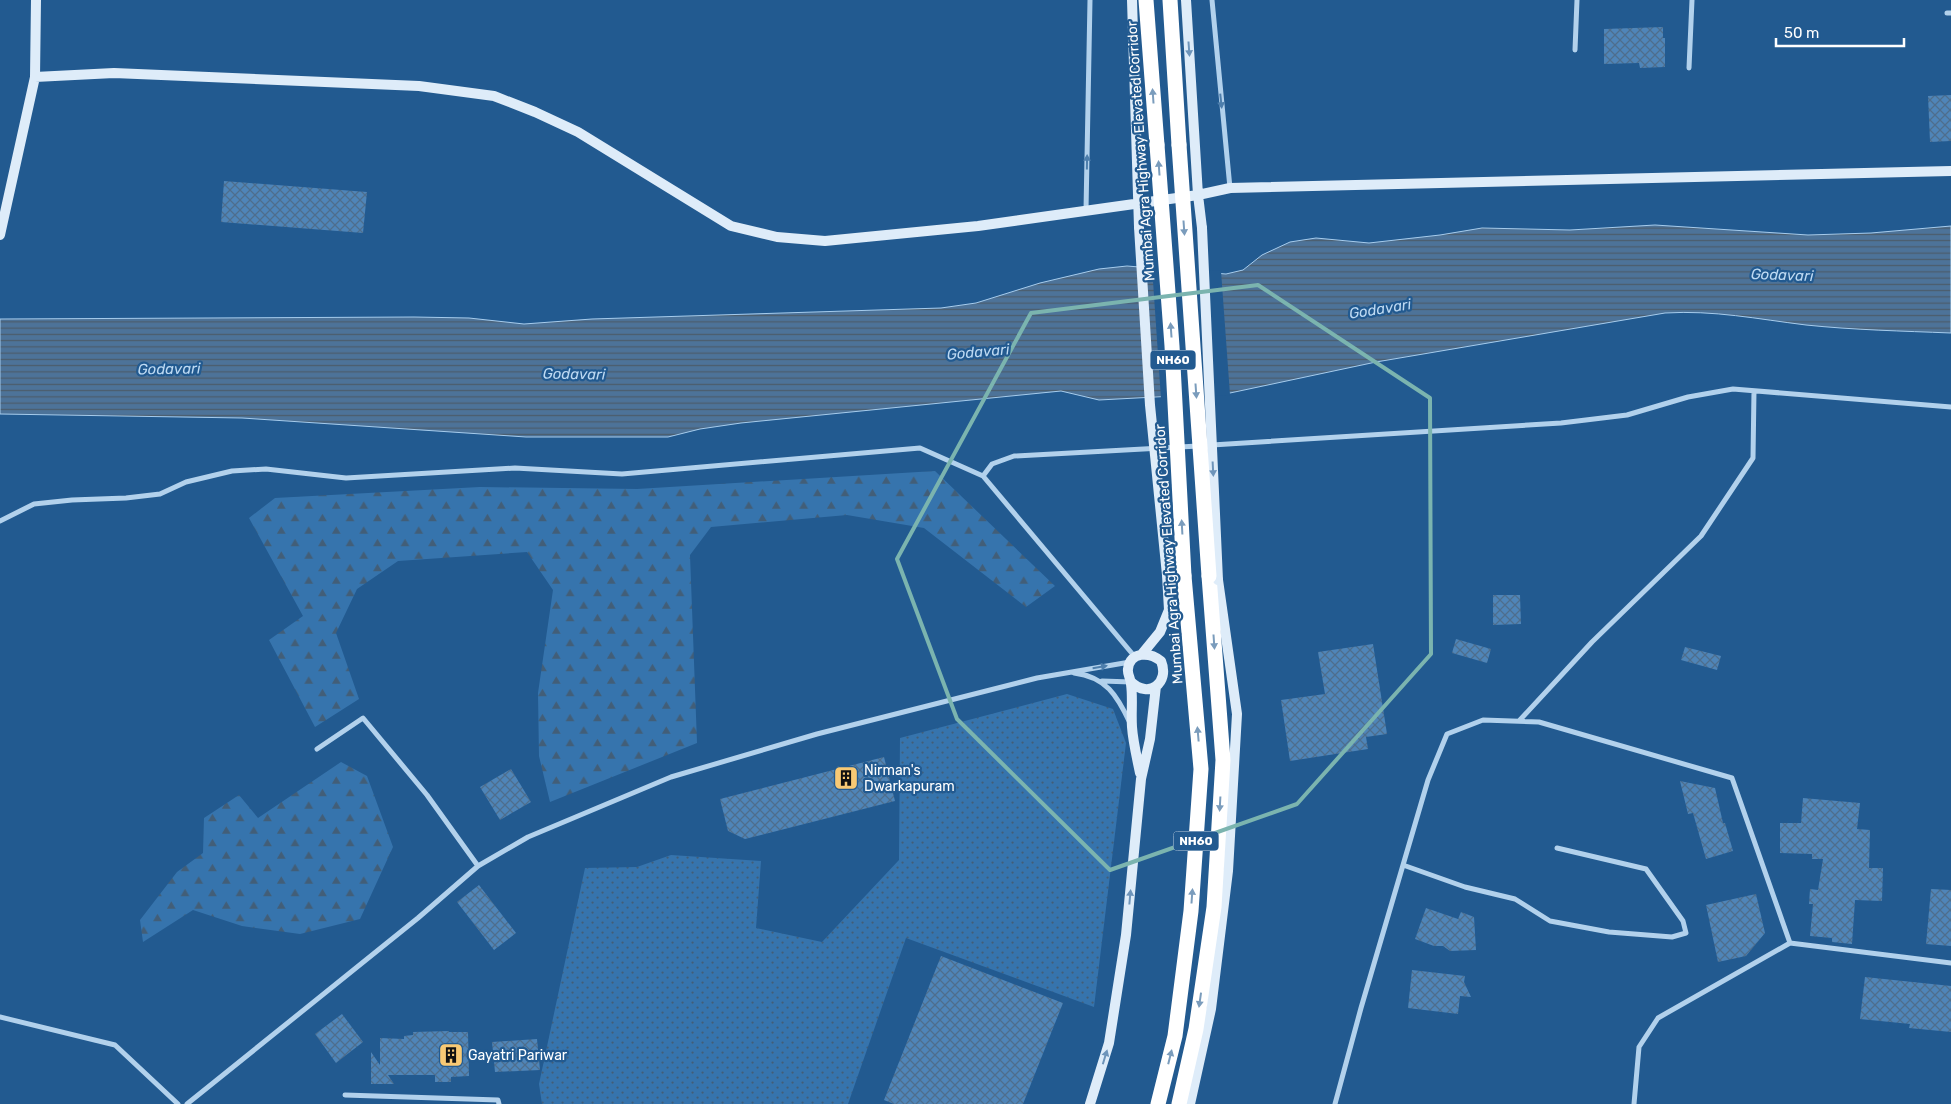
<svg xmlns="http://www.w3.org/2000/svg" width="1951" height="1104" viewBox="0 0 1951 1104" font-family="Rubik,sans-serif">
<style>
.grass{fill:url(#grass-dots)}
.forest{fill:url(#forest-firs)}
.water{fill:url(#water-rules);stroke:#a6cced}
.pier{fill:#225a90}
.building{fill:url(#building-cross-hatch)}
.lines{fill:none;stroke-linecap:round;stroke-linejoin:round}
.street{stroke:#b2d1ec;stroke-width:5}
.secondary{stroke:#deecf9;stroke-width:10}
.highway{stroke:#fff;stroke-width:15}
.secondary-bridge{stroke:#deecf9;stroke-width:10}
.highway-bridge{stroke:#fff;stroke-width:15}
.oneway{fill:#6d94ba}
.oneway2{fill:#7a9cbc}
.oneway3{fill:#4d7eac}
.marked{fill:none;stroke:#7bb4af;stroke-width:4;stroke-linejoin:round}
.labels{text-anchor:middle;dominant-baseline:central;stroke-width:4.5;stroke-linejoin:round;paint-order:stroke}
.shield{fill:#225a90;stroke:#bdcede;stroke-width:1}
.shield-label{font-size:12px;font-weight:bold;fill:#fff}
.street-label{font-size:14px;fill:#fff;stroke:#225a90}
.poi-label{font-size:14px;fill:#fff;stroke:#225a90;text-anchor:start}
.water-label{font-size:15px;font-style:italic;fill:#bedaf3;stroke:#225a90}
</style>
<defs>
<pattern id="grass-dots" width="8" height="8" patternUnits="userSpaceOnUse" patternTransform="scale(1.25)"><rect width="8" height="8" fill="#3674ad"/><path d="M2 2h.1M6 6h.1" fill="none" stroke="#425e78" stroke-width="1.8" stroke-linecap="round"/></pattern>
<pattern id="forest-firs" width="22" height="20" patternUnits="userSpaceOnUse" patternTransform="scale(1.25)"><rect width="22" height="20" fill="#3674ad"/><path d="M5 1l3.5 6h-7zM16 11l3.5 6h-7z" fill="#425e78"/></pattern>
<pattern id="water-rules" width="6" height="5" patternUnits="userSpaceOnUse" patternTransform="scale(1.25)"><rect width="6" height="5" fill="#4d7399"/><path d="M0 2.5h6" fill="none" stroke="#4c5c6b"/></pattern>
<pattern id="building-cross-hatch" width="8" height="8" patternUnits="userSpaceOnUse" patternTransform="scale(1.25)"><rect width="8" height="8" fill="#4f85b8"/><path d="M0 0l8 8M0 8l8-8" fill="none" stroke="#4e6e8d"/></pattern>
</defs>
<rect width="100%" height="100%" fill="#225a90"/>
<path class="grass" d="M1067,694l46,15 13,34 -32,264 -188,-69 -58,166h-306l-3,-20 46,-216 52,-1 34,-12 90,6 -5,67 66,14 77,-82 1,-122z"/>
<path class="forest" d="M935,471l120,115 -29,21 -102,-79 -77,-13 -136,12 -21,28 7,188 -147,59 -11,-46 -1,-63 15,-103 -26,-38 -129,9 -41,28 -21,44 23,66 -44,28 -46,-87 34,-24 -54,-98 26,-20 205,-11 157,2z
M341,762l26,14 26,71 -33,72 -60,15 -58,-8 -49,-16 -50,32 -3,-22 37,-48 26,-19 1,-35 35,-23 19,23z"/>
<path class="water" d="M1655,225l153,10 63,-2 80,-7v107c-49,-2 -97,-3 -145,-8 -49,-6 -92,-15 -141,-12l-289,49 -146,31 -131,7 -38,-9 -320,32 -41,6 -32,8h-142l-284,-19 -242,-4v-95l414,-2 55,1 55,6 68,-5 349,-11 35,-5 64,-20 59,-14 28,-3 99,8 17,-4 19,-15 28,-13 26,-4 53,5 71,-8 42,-7 88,2z"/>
<path class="pier" d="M1152,266l69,5 9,124 -69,4z"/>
<path class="building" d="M1663,27v11h2v29l-25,1 -1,-5 -35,1v-35z
M1951,95v46l-21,1 -2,-46z
M224,181l143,11 -4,41 -142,-11z
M1493,595h27l1,29 -28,1z
M1456,639l35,10 -4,14 -35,-10z
M1373,644l14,90 -21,3 2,12 -78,12 -9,-61 44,-6 -7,-42z
M1685,647l36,9 -4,14 -36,-10z
M884,757l11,44 -150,38 -17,-8 -8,-32z
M511,769l20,33 -31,18 -20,-33z
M1680,781l35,7 8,35h2l8,28 -27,8 -13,-46 -5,1z
M1803,798l57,5 -3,26 13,1 -1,38h14l-1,33 -27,-1 -3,44 -20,-2v-4l-22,-2 3,-32h-4l1,-15 8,1 5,-31h-11v-5l-32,-1v-30h21z
M479,885l37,48 -22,17 -37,-48z
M1931,889l20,1v56l-25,-2z
M1756,894l9,39 -19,23 -28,6 -12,-57z
M1426,908l32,11 3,-7 13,5 2,33 -26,1 -7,-5h-9l-19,-7z
M941,956l122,47 -40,101h-129l-10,-4z
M1412,970l53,6 -1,6 7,15 -11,-1 -2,18 -50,-6z
M1865,977l86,9v46l-42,-4 1,-4 -50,-5z
M342,1014l21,28 -27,21 -21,-29z
M449,1031v1h19l1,44 -18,1v5h-16v-7h-47l6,9h-23v-32l9,13v-27l24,1v-3l9,-1v-3z
M537,1039l3,31 -45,2 -3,-30z"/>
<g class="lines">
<path class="street" d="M1212,0l18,188
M1947,13h4
M1575,50l2,-50
M1689,68l3,-68
M1086,210l4,-210
M1212,445l349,-22 66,-8 61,-18 45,-8 218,18
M0,521l34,-17 38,-4 54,-2 34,-4 26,-12 46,-11 34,-2 80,9 169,-10 107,6 298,-26 63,28
M1135,657l-152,-181 9,-12 22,-8 184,-10
M1074,673c32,4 43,22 56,50
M1102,681l29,1
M1519,721l73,-79 109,-106 52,-78 1,-67
M317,749l46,-31 64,77 51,71
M1403,865l62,22 50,12 35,22 59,11 63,5 14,-4 -3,-12 -37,-52 -89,-21
M0,1017l115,28 63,59
M345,1095l153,5 1,4
M187,1104l231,-186 60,-52 50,-29 143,-60 146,-43 220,-56 93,-16
M1335,1104l26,-96 67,-228 19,-46 36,-14 56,2 193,56 58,165 161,20
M1634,1104l5,-57 19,-29 132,-75"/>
<path class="secondary" d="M1132,0l7,227
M1186,0l12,195 4,33
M35,77l79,-4 305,13 75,10 41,16 43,20 153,94 46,11 48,4 153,-15 220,-31 32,-7 721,-17
M0,235l35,-158 1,-77
M1142,654l18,-22 9,-22 -2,-35
M1131,682c18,17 39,1 30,-21 -11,-9 -31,-10 -33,8 -1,5 3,10 3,15 2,14 0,28 1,43 1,15 5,31 8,46
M1090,1104l19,-61 17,-108 15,-156 9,-40 6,-53
M1190,1104l21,-95 17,-138 9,-157 -19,-134"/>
<path class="highway" d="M1146,0l11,145
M1170,0l9,145
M1158,1104l17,-68 16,-125 10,-142 -17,-193
M1179,1104l17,-75 18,-122 9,-147 -14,-184"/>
<path class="secondary-bridge" d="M1139,227l11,178 17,170
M1202,228l16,352"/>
<path class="highway-bridge" d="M1157,145l15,201 12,230
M1179,145l30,431"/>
</g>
<defs><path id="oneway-solid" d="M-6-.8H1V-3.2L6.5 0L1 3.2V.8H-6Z" transform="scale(1.25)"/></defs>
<g class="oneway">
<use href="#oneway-solid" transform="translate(1189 49) rotate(86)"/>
<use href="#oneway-solid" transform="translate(1213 469) rotate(87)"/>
<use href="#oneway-solid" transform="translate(1130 897) rotate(-85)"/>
<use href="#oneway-solid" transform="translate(1105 1057) rotate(-73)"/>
</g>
<g class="oneway2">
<use href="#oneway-solid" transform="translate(1153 96) rotate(-94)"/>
<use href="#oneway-solid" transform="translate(1159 168) rotate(-94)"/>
<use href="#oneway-solid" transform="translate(1184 228) rotate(86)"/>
<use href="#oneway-solid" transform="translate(1171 330) rotate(-94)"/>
<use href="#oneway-solid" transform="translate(1196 391) rotate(86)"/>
<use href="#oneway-solid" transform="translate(1182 527) rotate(-93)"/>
<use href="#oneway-solid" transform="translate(1214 642) rotate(86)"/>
<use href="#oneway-solid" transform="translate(1198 734) rotate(-95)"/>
<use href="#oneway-solid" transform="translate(1220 804) rotate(93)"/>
<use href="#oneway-solid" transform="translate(1192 896) rotate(-86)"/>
<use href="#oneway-solid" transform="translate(1200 1000) rotate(98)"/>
<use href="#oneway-solid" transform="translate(1170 1057) rotate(-76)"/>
</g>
<g class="oneway3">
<use href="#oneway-solid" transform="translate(1221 101) rotate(84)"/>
<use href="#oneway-solid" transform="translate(1087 162) rotate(-89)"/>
<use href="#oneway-solid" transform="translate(1100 667) rotate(-10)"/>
</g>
<path class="marked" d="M1258,285l172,113 1,256 -134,150 -187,66 -153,-151 -60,-160 134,-246z"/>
<defs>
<symbol id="building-square" viewBox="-11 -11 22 22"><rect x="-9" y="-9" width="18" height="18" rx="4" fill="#f8c974" stroke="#225a90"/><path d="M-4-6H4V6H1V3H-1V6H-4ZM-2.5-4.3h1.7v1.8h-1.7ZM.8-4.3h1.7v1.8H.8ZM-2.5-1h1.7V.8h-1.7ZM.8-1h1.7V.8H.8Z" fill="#111"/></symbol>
</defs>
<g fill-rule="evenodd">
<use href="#building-square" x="832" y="764" width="28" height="28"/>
<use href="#building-square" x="437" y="1041" width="28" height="28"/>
</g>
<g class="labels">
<g class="shield">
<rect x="1150.5" y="350.5" width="45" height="19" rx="4"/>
<rect x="1173.5" y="831.5" width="45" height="19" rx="4"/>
</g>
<g class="shield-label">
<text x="1173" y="360">NH60</text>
<text x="1196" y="841">NH60</text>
</g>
<g class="street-label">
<text transform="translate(1141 151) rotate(-94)">Mumbai Agra Highway Elevated Corridor</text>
<text transform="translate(1169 554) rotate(-94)">Mumbai Agra Highway Elevated Corridor</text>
</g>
<g class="poi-label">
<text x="864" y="770">Nirman's<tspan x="864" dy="16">Dwarkapuram</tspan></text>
<text x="468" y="1055">Gayatri Pariwar</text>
</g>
<g class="water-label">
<text transform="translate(1782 275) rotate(2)">Godavari</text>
<text transform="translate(1380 309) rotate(-9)">Godavari</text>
<text transform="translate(978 352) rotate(-5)">Godavari</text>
<text transform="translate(169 369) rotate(-1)">Godavari</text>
<text transform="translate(574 374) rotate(1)">Godavari</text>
</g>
</g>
<path d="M1776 38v8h128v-8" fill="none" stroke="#ffffff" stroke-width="2.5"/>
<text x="1784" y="38" font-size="15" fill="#ffffff" stroke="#225a90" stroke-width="4" paint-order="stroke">50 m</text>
</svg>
